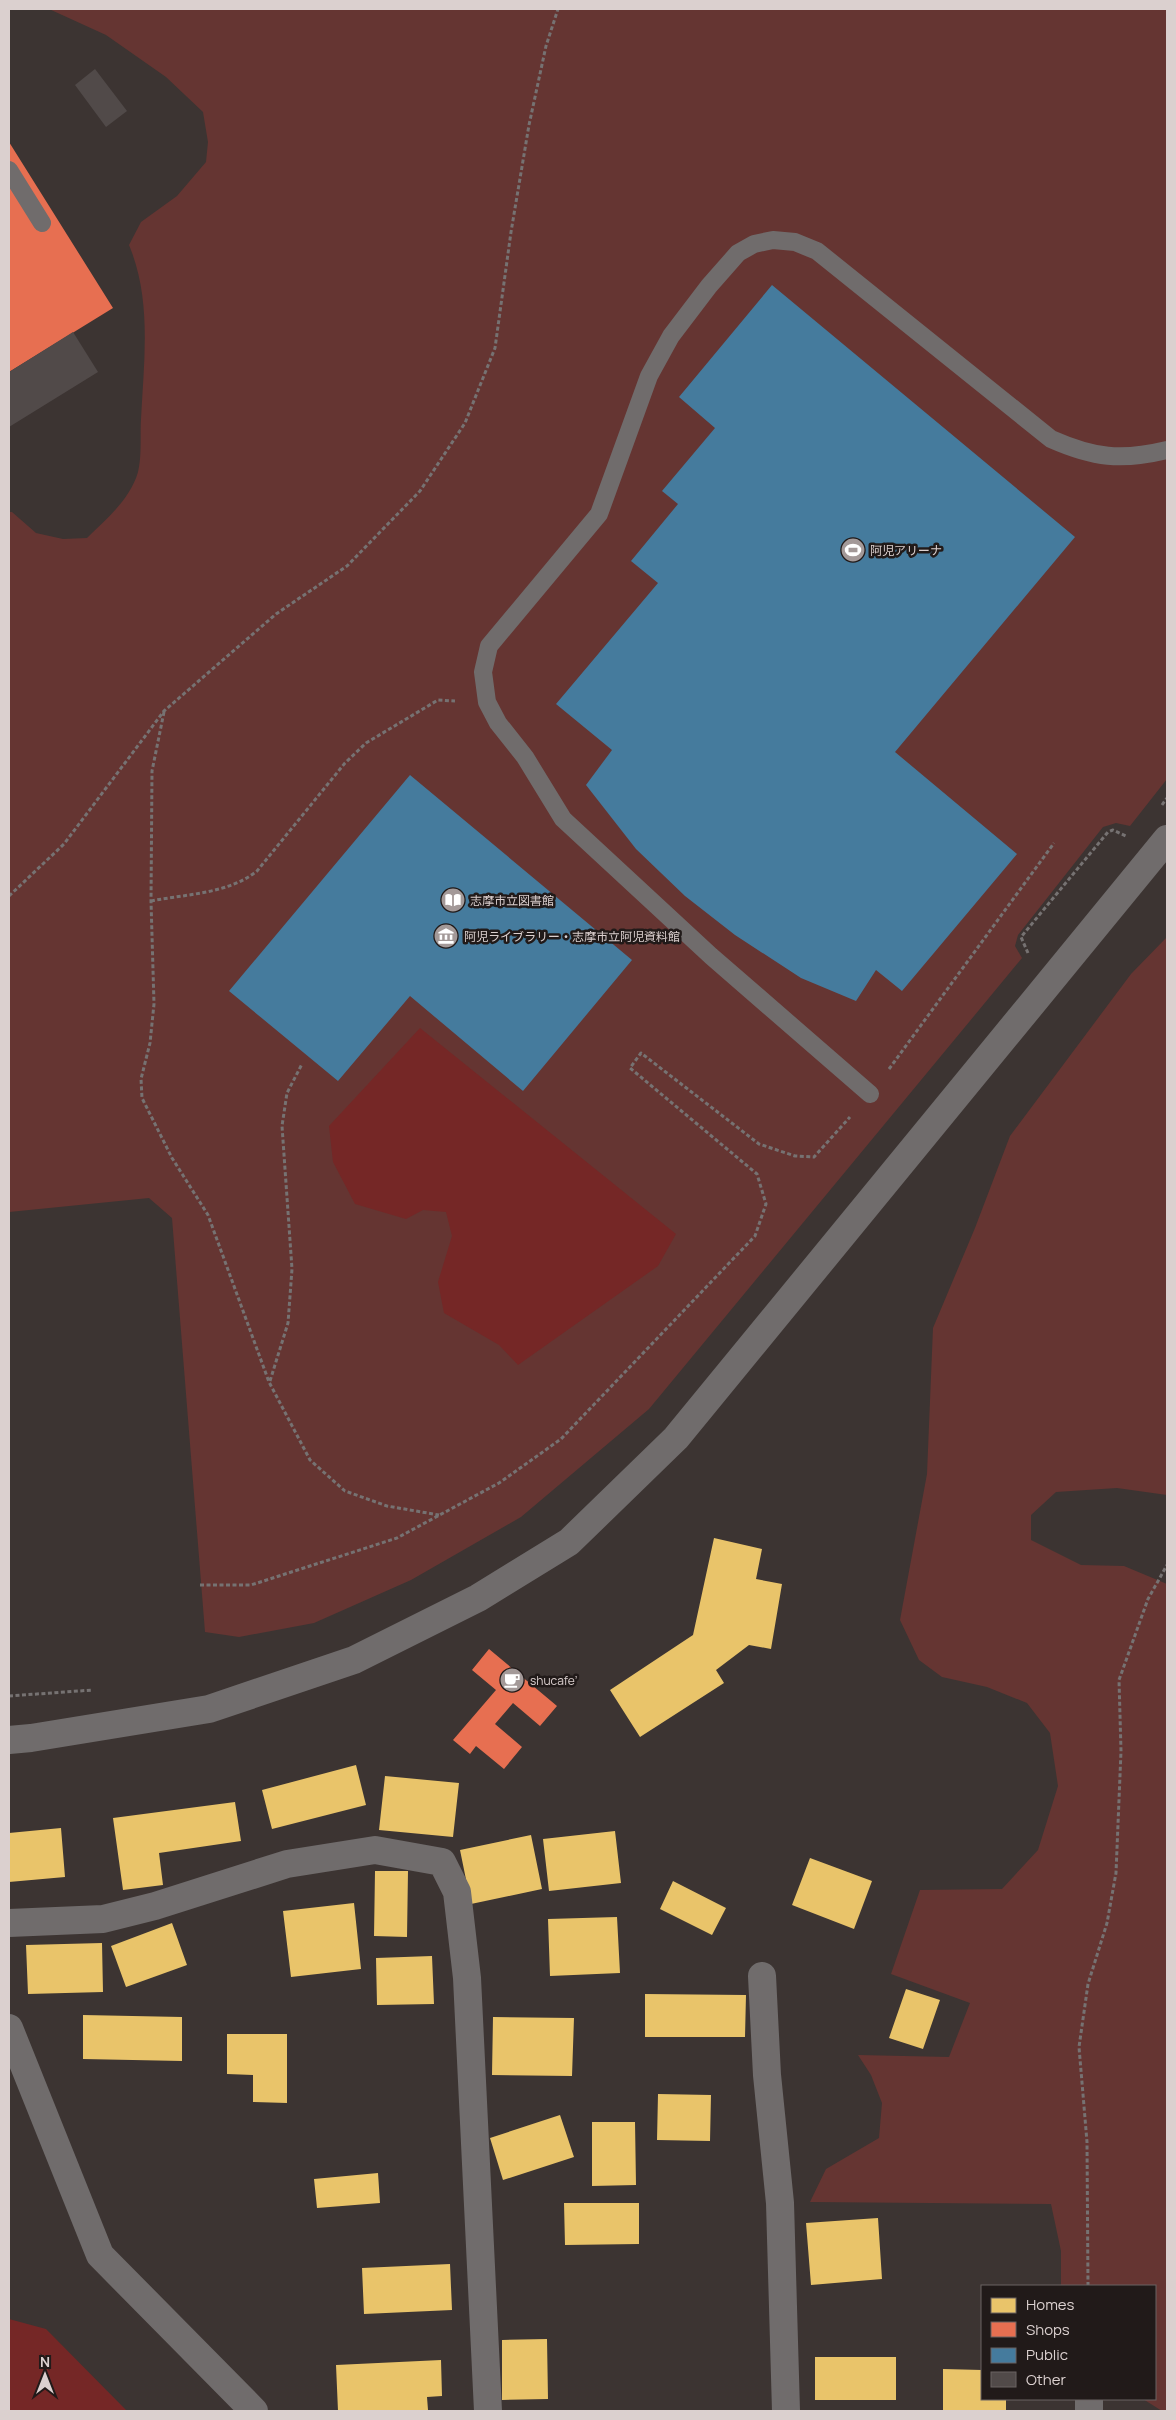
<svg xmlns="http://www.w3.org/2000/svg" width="1176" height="2420" viewBox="0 0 1176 2420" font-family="Manrope,'Noto Sans JP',sans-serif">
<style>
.green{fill:#653532}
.water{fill:#752726}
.homes{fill:#e9c46a}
.shops{fill:#e76f51}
.public{fill:#457b9d}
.building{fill:#514a49}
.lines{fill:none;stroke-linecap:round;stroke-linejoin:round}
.path{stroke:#767272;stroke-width:3;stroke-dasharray:4 2.5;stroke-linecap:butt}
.service{stroke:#706c6c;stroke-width:18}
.minor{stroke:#706c6c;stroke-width:28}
.tertiary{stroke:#706c6c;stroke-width:28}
.labels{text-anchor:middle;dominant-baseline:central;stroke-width:5;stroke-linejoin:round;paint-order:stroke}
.poi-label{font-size:12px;fill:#dbd0cf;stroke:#211a19;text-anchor:start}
</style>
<rect width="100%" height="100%" fill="#3c3432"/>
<path class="green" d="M49,9h1118v770l-37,47 -14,-3 -13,4 -85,108 -3,11 7,12 -373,451 -128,108 -110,63 -97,43 -75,14 -34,-5 -33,-414 -23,-20 -140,14v-700h3l24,21 27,6 24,-1c19,-19 43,-38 51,-66 4,-16 2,-37 3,-53 3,-59 11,-119 -12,-174l12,-23 36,-26 29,-34 2,-20 -5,-30 -37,-35 -60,-42z
M1167,937v558l-50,-7 -61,4 -25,23v25l50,25 43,1 43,18v827h-5l-19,-12h12v-113h-94v-35l-10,-47 -241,-2 16,-33 53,-31 3,-35 -11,-28 -13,-20 91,2 21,-54 -79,-29 29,-84 82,-1 36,-39 20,-64 -8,-53 -23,-30 -40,-16 -45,-10 -23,-17 -19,-40 27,-146 6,-146 42,-100 35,-92 121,-162z"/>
<path class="water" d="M420,1028l256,206 -18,32 -140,99 -19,-20 -55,-32 -6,-31 14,-46 -6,-24 -23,-2 -17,9 -51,-15 -22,-42 -4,-36z
M9,2319l37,10 81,82h-118z"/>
<path class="homes" d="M714,1538l48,11 -6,30 26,5 -11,65 -22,-4 -33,25 8,13 -84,54 -30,-47 83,-55z
M356,1765l10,40 -94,24 -10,-39z
M385,1776l74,7 -6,54 -74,-7z
M235,1802l6,39 -82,12 4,32 -40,5 -10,-72z
M61,1828l4,49 -56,5v-49z
M615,1831l6,52 -72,8 -6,-52z
M531,1835l11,54 -71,15 -11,-54z
M810,1858l62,23 -18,48 -62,-24z
M375,1871h33l-1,66 -33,-1z
M673,1881l53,27 -14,27 -52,-26z
M354,1903l7,66 -70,8 -8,-66z
M617,1917l3,56 -70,3 -2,-57z
M172,1923l15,42 -61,22 -15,-41z
M102,1943l1,49 -75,2 -2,-49z
M432,1956l2,48 -57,1 -1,-47z
M906,1989l34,11 -17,49 -34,-11z
M645,1994l101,1 -1,42h-100z
M83,2015l99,2v44l-99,-2z
M493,2017l81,1 -2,58 -80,-1z
M227,2034h60v69l-34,-1v-27l-26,-1z
M658,2094l53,1 -1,46 -53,-1z
M560,2115l14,42 -71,23 -13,-42z
M592,2122h43l1,63 -44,1z
M378,2173l2,30 -63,5 -3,-29z
M564,2203h75v41l-74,1z
M878,2218l4,61 -71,6 -5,-62z
M450,2264l2,46 -88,4 -2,-46z
M547,2339l1,60 -46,1v-60z
M815,2357h81v43h-81z
M441,2360l1,36 -15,1 1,13 -90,1 -2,-46z
M943,2369l39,1v29h24v12h-63z"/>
<path class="shops" d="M9,142l104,166 -104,64z
M489,1649l68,57 -17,20 -27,-23 -18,21 27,23 -18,22 -28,-23 -6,8 -17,-14 43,-50 -24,-20z"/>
<path class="public" d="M772,285l303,252 -180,215 122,102 -115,137 -26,-21 -20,31 -55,-23 -66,-43 -50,-39 -49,-47 -50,-64 26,-35 -56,-46 102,-121 -27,-22 47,-57 -16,-13 53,-63 -36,-31z
M410,775l222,185 -109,131 -113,-95 -72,85 -109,-90z"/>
<path class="building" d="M95,69l32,42 -21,16 -31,-42z
M73,332l25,40 -89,55v-55z"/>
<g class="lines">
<path class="path" d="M164,712l-12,59 -1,130 3,103 -4,39 -9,36 1,19 30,60 36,57 61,167 41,78 35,31 42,15 52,9
M1162,805l5,-7
M9,896l55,-52 100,-133 112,-97 71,-48 73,-75 45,-68 30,-75 16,-116 18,-107 17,-79 12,-37
M151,901c35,-7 77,-7 106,-30l88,-108 21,-20 72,-43 17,1
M1028,953l-7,-16 87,-105 5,-2 13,6
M889,1069l165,-226
M270,1381l18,-58 4,-54 -10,-143 5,-33 15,-29
M200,1585h51l146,-47 102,-55 62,-44 194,-203 11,-32 -9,-30 -127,-106 11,-15 118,91 36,12 19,1 36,-40
M9,1696l84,-6
M1088,2286l-1,-144 -8,-95 9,-63 19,-61 9,-50 5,-122 -2,-71 29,-81 19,-34"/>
<path class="service" d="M9,170l33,53
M870,1094l-159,-138 -148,-137 -38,-62 -27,-34 -11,-21 -4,-30 6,-26 110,-132 50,-138 22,-40 38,-50 29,-33 16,-9 19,-4 22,2 22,9 234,188c43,19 70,22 116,11"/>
<path class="minor" d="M9,1923l94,-4 52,-13 132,-42 88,-14 67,12 15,30 10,86 21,433
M762,1976l5,99 13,128 6,208
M9,2028l91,227 154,156
M1089,2399v12"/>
<path class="tertiary" d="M9,1740l22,-2 178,-29 145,-49 124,-62 91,-56 107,-104 491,-599"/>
</g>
<defs>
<symbol id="stadium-disc" viewBox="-11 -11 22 22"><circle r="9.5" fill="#a39998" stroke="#211a19"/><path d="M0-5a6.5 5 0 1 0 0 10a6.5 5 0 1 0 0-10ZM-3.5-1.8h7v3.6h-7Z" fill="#fff"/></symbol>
<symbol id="library-disc" viewBox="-11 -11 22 22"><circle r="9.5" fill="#a39998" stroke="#211a19"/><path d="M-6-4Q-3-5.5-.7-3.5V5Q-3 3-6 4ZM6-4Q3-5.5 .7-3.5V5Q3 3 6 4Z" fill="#fff"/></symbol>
<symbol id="museum-disc" viewBox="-11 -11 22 22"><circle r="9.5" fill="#a39998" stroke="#211a19"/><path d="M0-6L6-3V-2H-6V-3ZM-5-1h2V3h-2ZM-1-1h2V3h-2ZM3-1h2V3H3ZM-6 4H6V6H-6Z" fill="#fff"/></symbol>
<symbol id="cafe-disc" viewBox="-11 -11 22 22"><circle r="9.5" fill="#a39998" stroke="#211a19"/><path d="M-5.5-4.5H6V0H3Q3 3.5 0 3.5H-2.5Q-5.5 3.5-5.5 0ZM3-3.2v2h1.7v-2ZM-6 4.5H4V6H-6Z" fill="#fff"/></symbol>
</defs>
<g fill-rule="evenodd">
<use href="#stadium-disc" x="839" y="536" width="28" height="28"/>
<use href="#library-disc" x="439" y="886" width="28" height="28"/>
<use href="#museum-disc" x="432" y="922" width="28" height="28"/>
<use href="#cafe-disc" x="498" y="1666" width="28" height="28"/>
</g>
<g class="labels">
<g class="poi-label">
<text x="870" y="550">阿児アリーナ</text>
<text x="470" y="900">志摩市立図書館</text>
<text x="464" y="936">阿児ライブラリー・志摩市立阿児資料館</text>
<text x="530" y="1680">shucafe’</text>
</g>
</g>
<rect width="1176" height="2420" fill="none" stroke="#dbd0cf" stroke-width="20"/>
<rect x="981" y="2285" width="175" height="115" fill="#211a19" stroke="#6b6362"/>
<rect x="991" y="2298" width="25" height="15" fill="#e9c46a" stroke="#6b6362"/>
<text x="1026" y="2310" font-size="15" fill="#dbd0cf">Homes</text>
<rect x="991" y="2322" width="25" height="15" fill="#e76f51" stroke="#6b6362"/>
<text x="1026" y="2335" font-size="15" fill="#dbd0cf">Shops</text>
<rect x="991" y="2348" width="25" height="15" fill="#457b9d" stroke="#6b6362"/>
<text x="1026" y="2360" font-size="15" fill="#dbd0cf">Public</text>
<rect x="991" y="2372" width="25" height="15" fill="#514a49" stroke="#6b6362"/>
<text x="1026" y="2385" font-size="15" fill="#dbd0cf">Other</text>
<g transform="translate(45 2375)" stroke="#211a19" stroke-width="4" paint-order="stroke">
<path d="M0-4L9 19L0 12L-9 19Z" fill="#dbd0cf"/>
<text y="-8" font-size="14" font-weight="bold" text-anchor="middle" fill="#dbd0cf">N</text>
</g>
</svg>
